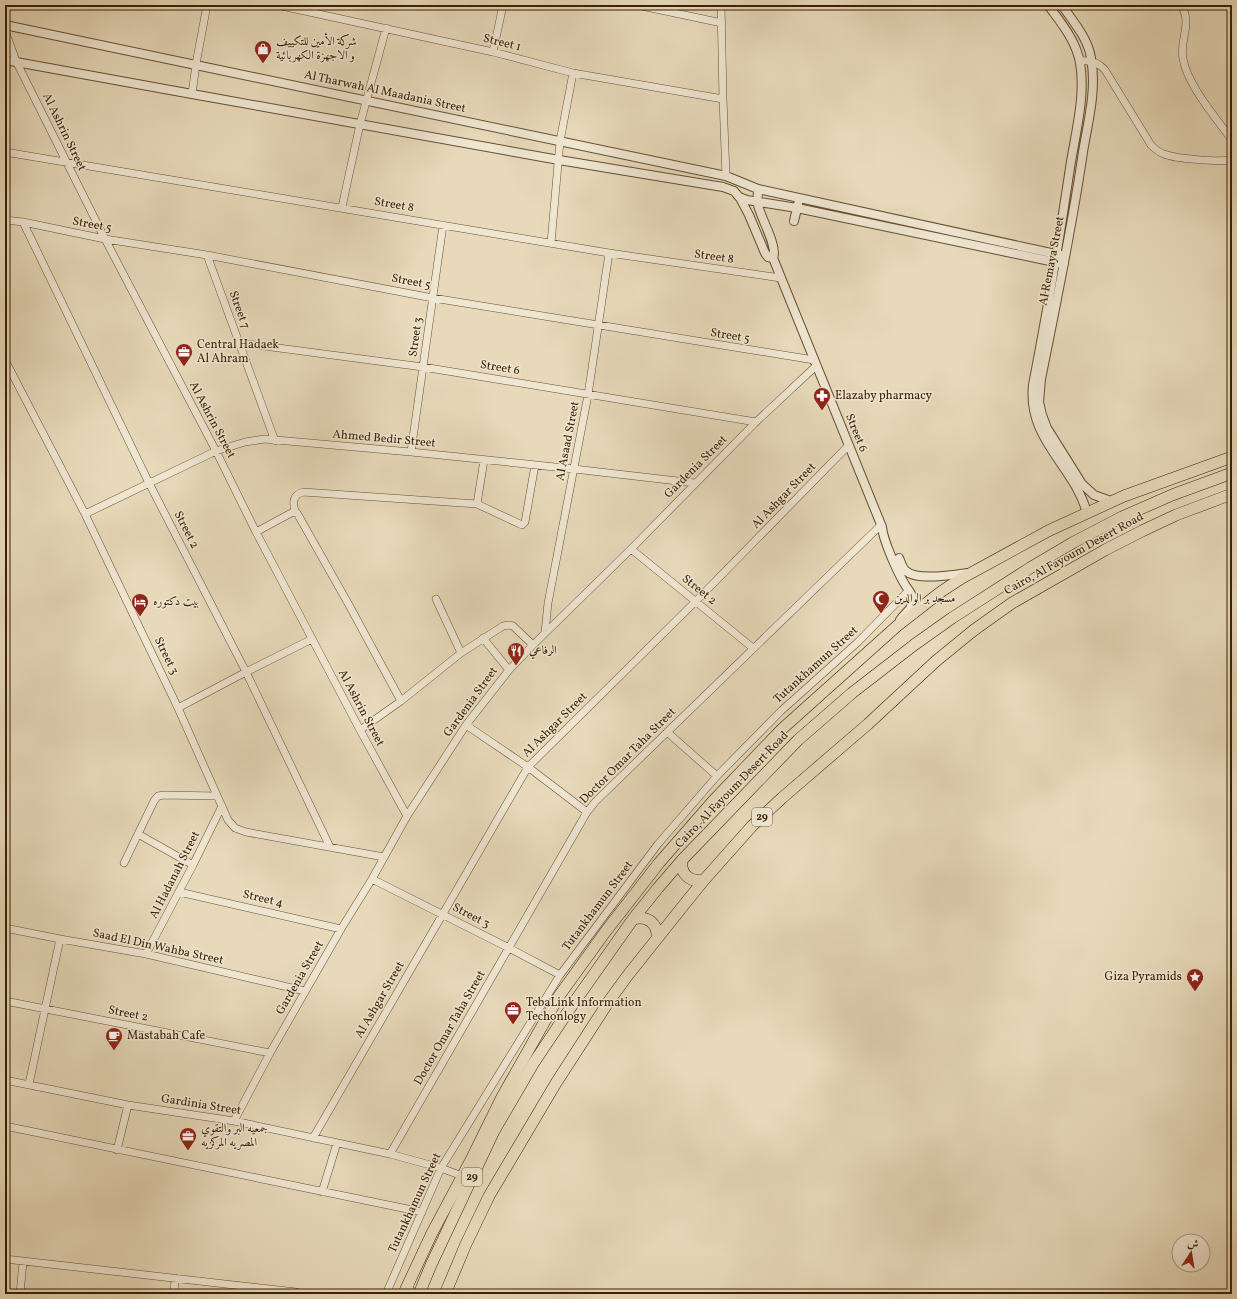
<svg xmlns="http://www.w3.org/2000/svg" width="1237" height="1299" viewBox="0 0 1237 1299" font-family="Vollkorn,Amiri,serif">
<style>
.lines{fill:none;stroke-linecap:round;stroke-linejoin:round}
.minor-casing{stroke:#654f31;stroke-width:8}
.tertiary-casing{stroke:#654f31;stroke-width:10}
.primary-casing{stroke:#3a2103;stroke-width:12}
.trunk-casing{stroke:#3a2103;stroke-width:12}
.minor{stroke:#efe6d2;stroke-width:7}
.tertiary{stroke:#efe6d2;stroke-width:8}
.primary{stroke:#e7d9ba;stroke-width:11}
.trunk{stroke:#e7d9ba;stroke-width:11}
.labels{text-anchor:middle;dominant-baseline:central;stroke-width:3;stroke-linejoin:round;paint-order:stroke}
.shield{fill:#efe6d2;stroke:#705c41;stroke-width:1}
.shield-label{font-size:11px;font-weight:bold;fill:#3a2103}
.poi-label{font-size:12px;fill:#3a2103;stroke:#efe6d2;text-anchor:start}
.street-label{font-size:12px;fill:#3a2103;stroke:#efe6d2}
</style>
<rect width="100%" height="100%" fill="#e7d9ba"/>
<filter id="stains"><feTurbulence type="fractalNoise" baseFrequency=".005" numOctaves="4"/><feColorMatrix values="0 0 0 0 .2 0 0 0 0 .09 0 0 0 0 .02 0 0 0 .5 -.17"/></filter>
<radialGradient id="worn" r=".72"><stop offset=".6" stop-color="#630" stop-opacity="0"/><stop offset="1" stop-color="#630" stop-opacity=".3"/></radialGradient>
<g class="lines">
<defs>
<path id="minor" d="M277,5l216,47 80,21 150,26
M637,5l85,18
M721,5l2,94 3,77
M1181,5c12,19 -2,35 2,54 5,27 33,59 49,81
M5,31l11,30 89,178 111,212 40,81 104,198 47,86
M493,52l10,-47
M1080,61c9,-1 18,1 25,9l46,75c4,4 7,7 13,9 12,5 54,8 68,6
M192,94l4,-30 11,-59
M5,152l604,101 172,25
M342,207l18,-83 26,-96
M5,220l18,2 82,17 102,16 226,43 381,62
M23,222l126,261 97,189 84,175
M551,243l9,-102 13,-68
M207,255l68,186
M240,343l183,24 333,55
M5,360l80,154 93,194 50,112 7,8 11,4 138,25
M411,452l32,-227
M477,504l7,-44
M295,512c-2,-9 -3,-17 8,-20l174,12 45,21 3,-3 10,-57
M85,514l131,-63 29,-9 20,-3 146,13 163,17 121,14
M256,532l37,-20 4,1 52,92 52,96
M631,549l122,99
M436,599l25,54
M545,632l3,-29 40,-208 21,-142
M483,638l26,32
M178,708l68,-36 66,-33
M466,725l62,42 59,45
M360,730l41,-29 60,-48 42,-27 6,-1 4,1 20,19
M667,732l50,44
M138,834l55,31
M124,863l30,-62 4,-5 6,-1 53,1
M372,879l137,69 51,27
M179,892l162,37
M5,928l55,11 86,15 159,37
M146,954l47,-89 29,-59
M5,1001l265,52
M5,1080l123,25 106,16 156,33 51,14 21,8
M29,1084l31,-145
M234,1121l36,-68 71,-124 31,-50 35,-63 59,-91 43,-55 24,-25 98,-96 125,-127 60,-56
M5,1126l417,86
M313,1138l215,-371 168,-166 152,-155
M117,1150l11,-45
M390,1154l197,-342 9,-11 285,-276
M322,1192l15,-49
M5,1259l291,33 7,2
M20,1294l3,-32
M174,1294l1,-16
M386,1294l55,-126 119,-193 98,-131 59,-68 64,-65 77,-69 51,-52"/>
<path id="tertiary" d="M1048,5c13,18 28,35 32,58 6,32 -5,72 -10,105 -11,73 -23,145 -37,217 -6,55 41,80 54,128
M1062,5c11,17 26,33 29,53 6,31 -3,64 -8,94 -11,76 -27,152 -42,227l-2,23 3,13 5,13 35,56 12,11 14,5 3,2
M5,25l721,151 32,13 307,67
M5,60l187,34 367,66 164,27 11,4 5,6 8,3 50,8 267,56
M758,189c0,5 -1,10 0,16 3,14 20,41 15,53l109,269c1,13 15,44 22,56 3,6 10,12 9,19 -1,7 -9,12 -13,18
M740,198l9,17 16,38 3,4 5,1
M794,221l4,-17
M899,558c2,4 3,10 7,13 11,10 48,4 61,2"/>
<path id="primary" d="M404,1293l28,-60 40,-75 30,-61 57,-101 47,-65 53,-68 54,-62 69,-72 115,-103 45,-35 20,-13 86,-47 76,-35 108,-39"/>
<path id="trunk" d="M682,860c-2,14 8,23 22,20
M633,919c14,-4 25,4 24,19
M406,1294l2,-9
M419,1294l12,-29 63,-134 39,-67 40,-60 60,-85 25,-31 24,-28 116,-120 54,-47 62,-48 38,-27 78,-50 44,-26 48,-25 50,-22 60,-22
M445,1294l21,-50 23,-48 67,-113 53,-82 19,-26 55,-69 21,-26 48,-54 30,-28 86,-74 68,-63 38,-31 38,-27 93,-53 37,-19 34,-16 56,-21"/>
</defs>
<use href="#minor" class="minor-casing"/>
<use href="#tertiary" class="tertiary-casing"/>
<use href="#primary" class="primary-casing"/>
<use href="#trunk" class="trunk-casing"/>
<use href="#minor" class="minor"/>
<use href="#tertiary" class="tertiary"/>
<use href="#primary" class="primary"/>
<use href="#trunk" class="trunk"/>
</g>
<defs>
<symbol id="shop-pin" viewBox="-11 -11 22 30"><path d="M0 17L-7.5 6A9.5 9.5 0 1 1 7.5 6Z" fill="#8f2418" stroke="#efe6d2"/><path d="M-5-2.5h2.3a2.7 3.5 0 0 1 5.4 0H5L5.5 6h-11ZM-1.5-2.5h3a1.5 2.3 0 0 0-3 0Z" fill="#fff"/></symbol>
<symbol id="office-pin" viewBox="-11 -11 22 30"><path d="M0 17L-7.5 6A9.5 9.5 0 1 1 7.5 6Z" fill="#8f2418" stroke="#efe6d2"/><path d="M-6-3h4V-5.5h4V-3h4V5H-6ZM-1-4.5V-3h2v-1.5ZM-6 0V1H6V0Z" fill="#fff"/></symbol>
<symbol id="pharmacy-pin" viewBox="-11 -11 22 30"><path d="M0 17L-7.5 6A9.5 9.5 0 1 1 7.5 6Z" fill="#8f2418" stroke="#efe6d2"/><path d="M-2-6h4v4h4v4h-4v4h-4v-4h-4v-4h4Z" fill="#fff"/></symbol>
<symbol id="mosque-pin" viewBox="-11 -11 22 30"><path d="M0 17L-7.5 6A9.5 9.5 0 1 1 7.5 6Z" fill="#8f2418" stroke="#efe6d2"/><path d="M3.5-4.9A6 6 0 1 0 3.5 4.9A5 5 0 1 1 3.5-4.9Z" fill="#fff"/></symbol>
<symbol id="hotel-pin" viewBox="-11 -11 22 30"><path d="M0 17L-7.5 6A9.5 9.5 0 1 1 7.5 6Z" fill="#8f2418" stroke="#efe6d2"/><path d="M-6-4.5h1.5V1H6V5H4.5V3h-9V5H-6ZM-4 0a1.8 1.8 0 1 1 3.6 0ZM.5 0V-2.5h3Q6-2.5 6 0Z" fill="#fff"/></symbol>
<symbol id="restaurant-pin" viewBox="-11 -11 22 30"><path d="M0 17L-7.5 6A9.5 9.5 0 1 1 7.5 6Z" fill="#8f2418" stroke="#efe6d2"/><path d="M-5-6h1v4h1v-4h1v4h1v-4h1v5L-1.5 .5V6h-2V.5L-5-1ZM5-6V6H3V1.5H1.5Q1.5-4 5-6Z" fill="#fff"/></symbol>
<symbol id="sight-pin" viewBox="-11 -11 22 30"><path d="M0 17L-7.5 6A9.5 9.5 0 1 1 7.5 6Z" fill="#8f2418" stroke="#efe6d2"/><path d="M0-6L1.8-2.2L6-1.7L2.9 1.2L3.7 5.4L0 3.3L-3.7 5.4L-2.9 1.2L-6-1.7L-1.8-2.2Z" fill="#fff"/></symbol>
<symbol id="cafe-pin" viewBox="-11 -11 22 30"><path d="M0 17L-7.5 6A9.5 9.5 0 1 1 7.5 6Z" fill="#8f2418" stroke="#efe6d2"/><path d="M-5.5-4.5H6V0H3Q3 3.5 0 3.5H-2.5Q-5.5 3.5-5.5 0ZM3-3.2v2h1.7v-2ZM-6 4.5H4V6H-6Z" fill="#fff"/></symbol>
</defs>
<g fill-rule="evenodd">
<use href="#shop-pin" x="253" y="39" width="20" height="27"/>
<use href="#office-pin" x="174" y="342" width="20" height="27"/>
<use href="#pharmacy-pin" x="812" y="386" width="20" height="27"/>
<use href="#mosque-pin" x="871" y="589" width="20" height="27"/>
<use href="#hotel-pin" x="130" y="592" width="20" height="27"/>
<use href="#restaurant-pin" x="506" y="641" width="20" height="27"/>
<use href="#sight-pin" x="1185" y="967" width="20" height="27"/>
<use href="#office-pin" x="503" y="1000" width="20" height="27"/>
<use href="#cafe-pin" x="104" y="1026" width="20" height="27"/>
<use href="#office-pin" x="178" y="1126" width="20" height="27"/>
</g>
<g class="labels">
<g class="shield">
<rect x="752" y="808" width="20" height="18" rx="3"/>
<rect x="462" y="1168" width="20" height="18" rx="3"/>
</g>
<g class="shield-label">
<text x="762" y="817">29</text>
<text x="472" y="1177">29</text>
</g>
<g class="poi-label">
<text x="276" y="42">شركة الأمين للتكييف<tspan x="276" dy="14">و الاجهزة الكهربائية</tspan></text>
<text x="197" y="345">Central Hadaek<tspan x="197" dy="14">Al Ahram</tspan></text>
<text x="835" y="396">Elazaby pharmacy</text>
<text x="894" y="599">مسجد بر الوالدين</text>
<text x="153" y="602">بيت دكتوره</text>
<text x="529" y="651">الرفاعي</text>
<text x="1182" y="977" text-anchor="end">Giza Pyramids</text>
<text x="526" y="1003">TebaLink Information<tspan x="526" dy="14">Techonlogy</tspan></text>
<text x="127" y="1036">Mastabah Cafe</text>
<text x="201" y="1129">جمعيه البر والتقوي<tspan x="201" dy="14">المصريه المركزيه</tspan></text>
</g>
<g class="street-label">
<text transform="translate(502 43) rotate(14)">Street 1</text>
<text transform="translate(385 92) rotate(12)">Al Tharwah Al Maadania Street</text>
<text transform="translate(64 132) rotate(64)">Al Ashrin Street</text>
<text transform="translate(394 205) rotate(10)">Street 8</text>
<text transform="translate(92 225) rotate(11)">Street 5</text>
<text transform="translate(714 257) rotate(8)">Street 8</text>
<text transform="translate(1052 261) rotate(-79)">Al Remaya Street</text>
<text transform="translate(411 282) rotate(11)">Street 5</text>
<text transform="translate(239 310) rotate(70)">Street 7</text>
<text transform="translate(730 336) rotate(9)">Street 5</text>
<text transform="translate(416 337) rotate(-82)">Street 3</text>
<text transform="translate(500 368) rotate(9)">Street 6</text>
<text transform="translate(212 420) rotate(62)">Al Ashrin Street</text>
<text transform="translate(856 433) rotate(68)">Street 6</text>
<text transform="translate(384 439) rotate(5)">Ahmed Bedir Street</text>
<text transform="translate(568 441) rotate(-79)">Al Asaad Street</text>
<text transform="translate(696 467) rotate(-45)">Gardenia Street</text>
<text transform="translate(784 496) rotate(-46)">Al Ashgar Street</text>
<text transform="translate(186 530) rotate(63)">Street 2</text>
<text transform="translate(1074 554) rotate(-29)">Cairo, Al Fayoum Desert Road</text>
<text transform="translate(699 590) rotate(39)">Street 2</text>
<text transform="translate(166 656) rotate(64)">Street 3</text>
<text transform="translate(816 665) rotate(-42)">Tutankhamun Street</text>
<text transform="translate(471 702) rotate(-54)">Gardenia Street</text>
<text transform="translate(361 708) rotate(62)">Al Ashrin Street</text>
<text transform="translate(555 725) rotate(-45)">Al Ashgar Street</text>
<text transform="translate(628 756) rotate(-45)">Doctor Omar Taha Street</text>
<text transform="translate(732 790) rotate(-46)">Cairo, Al Fayoum Desert Road</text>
<text transform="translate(175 875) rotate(-63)">Al Hadanah Street</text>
<text transform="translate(263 899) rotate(13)">Street 4</text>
<text transform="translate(598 906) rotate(-53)">Tutankhamun Street</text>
<text transform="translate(471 916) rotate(27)">Street 3</text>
<text transform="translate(158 947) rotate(12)">Saad El Din Wahba Street</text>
<text transform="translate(300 978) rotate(-60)">Gardenia Street</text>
<text transform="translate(380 1000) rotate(-60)">Al Ashgar Street</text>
<text transform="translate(128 1014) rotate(11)">Street 2</text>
<text transform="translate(450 1028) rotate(-60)">Doctor Omar Taha Street</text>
<text transform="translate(201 1105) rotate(9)">Gardinia Street</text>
<text transform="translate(415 1203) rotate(-65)">Tutankhamun Street</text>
</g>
</g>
<rect width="1237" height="1299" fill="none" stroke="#e7d9ba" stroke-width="20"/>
<rect x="6" y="6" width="1225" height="1287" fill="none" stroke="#3a2103" stroke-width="2"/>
<rect x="10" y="10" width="1217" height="1279" fill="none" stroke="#3a2103"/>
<g transform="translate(1191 1253) rotate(12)"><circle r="19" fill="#efe6d2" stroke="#a7977f"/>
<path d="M0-3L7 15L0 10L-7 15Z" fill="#8f2418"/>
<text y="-6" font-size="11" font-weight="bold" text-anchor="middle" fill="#3a2103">ش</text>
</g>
<rect width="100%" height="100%" filter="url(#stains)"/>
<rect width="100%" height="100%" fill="url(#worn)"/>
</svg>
